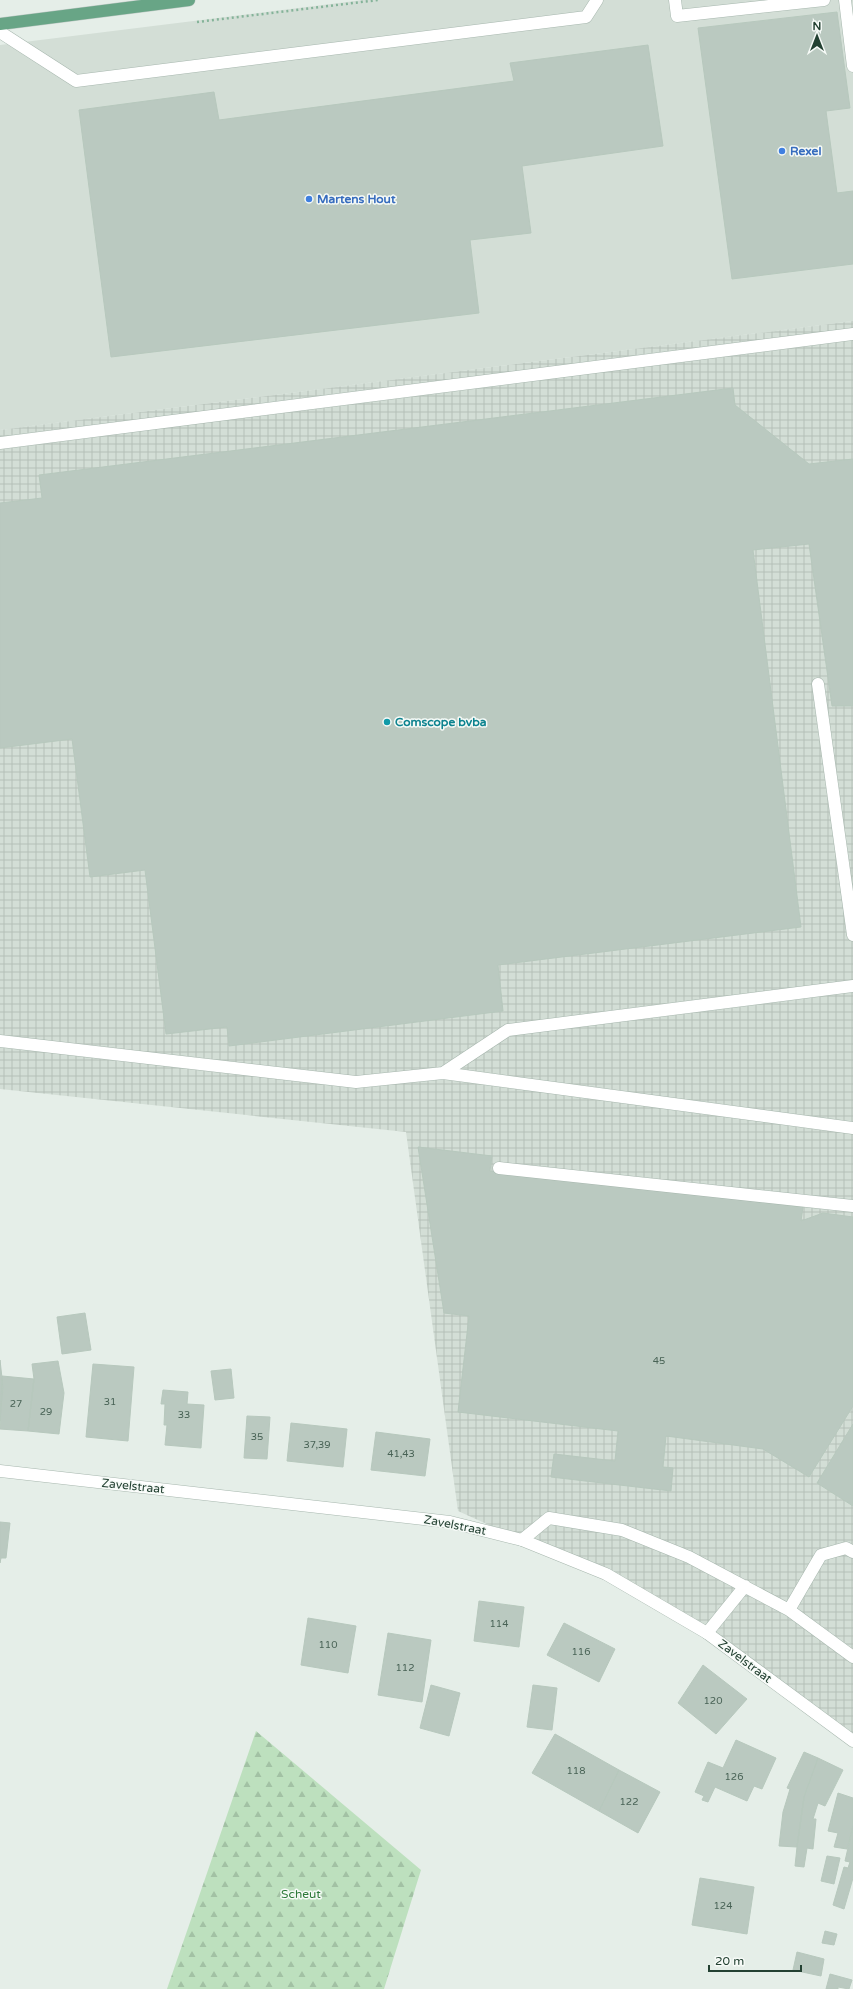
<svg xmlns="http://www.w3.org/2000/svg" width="853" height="1989" viewBox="0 0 853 1989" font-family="'Varela Round',sans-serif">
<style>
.built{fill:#d3ded6}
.industrial{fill:url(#industrial-grid)}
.forest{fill:url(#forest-firs)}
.building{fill:#bac9c0;stroke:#b7c8bd}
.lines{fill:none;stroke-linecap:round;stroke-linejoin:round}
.service-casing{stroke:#a7b7ae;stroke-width:13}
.minor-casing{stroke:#a7b7ae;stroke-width:13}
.primary-casing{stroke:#c1cac6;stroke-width:13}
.path{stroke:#84b399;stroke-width:2.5;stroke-dasharray:2 3;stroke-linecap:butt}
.service{stroke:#fff;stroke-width:12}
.minor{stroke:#fff;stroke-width:12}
.primary{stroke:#68a586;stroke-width:12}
.shop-dot{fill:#3f7fe0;stroke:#f6faf7;stroke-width:1.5}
.culture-dot{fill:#0f9aa8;stroke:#f6faf7;stroke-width:1.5}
.labels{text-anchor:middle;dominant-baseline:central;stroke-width:3;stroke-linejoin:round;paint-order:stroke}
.number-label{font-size:10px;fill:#496356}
.shop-label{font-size:12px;font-weight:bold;fill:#366cbe;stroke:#f6faf7;text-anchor:start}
.culture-label{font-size:12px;font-weight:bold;fill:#0d838f;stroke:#f6faf7;text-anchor:start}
.street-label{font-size:12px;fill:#234132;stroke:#f6faf7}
.park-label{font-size:12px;fill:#2c7937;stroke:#f6faf7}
</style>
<defs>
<pattern id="industrial-grid" width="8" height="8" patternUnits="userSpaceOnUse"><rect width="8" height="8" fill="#d3ded6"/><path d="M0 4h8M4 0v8" fill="none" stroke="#b5c0b8"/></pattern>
<pattern id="forest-firs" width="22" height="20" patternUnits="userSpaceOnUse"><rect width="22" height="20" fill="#bde0be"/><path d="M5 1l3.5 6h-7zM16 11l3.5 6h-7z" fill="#a2c1a4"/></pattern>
</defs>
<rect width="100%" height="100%" fill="#e5eee8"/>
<path class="built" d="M363,0h490v321l-853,109v-385z"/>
<path class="industrial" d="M853,321v1420l-146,-108 -101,-59 -84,-34 -64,-29 -52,-379 -406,-43v-659z"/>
<path class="forest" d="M256,1731l165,139 -37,119h-217z"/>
<path class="building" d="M837,12l13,96 -24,3 11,82 16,-2v73l-121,15 -34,-251z
M648,45l15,101 -141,20 9,67 -61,7 9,73 -368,44 -32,-247 135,-18 5,28 295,-39 -4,-18z
M733,388l2,17 74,59 44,-5v247h-21l-23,-162 -56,6 48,377 -303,38 5,46 -274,35 -2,-19 -61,7 -21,-164 -55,7 -18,-138 -72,9v-245l42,-5 -3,-23z
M418,1147l74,9 -2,15 313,36 -2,14 22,-8 30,4v189l-44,71 -46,-28 -97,-13 -3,31 10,1 -2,23 -120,-14 3,-23 61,7 3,-30 -160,-19 11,-96 -25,-3z
M85,1313l6,37 -29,4 -5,-37z
M0,1360l3,27 -3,34z
M58,1361l6,32 -5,41 -31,-3 6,-52 -2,-15z
M93,1364l41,3 -6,74 -42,-4z
M231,1369l3,29 -19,2 -4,-29z
M2,1376l32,3 -6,52 -28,-2z
M163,1390l25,2 -1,12 17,1 -3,43 -36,-3 2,-20h-3l1,-21h-4z
M247,1416l23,1 -3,42 -23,-1z
M291,1423l56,6 -4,38 -56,-6z
M853,1424v82l-36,-23z
M376,1432l54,7 -5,37 -54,-6z
M0,1522l10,1 -4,35h-5l-1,5z
M479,1601l45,6 -5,40 -45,-6z
M308,1618l48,8 -8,47 -47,-8z
M564,1623l51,26 -16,33 -52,-27z
M388,1633l43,7 -9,62 -44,-7z
M703,1665l44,34 -31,35 -38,-31z
M431,1685l29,8 -11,43 -29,-8z
M533,1685l24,3 -5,42 -25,-3z
M555,1734l64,36 -20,41 -67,-38z
M736,1740l40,18 -14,31 -8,-3 -7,15 -32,-14 -7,15 -6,-2 2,-4 -9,-4 13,-30 15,6z
M804,1752l14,6 -14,39 -7,50 -18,-1 4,-34 7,-23 -3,-1z
M818,1758l25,12 -18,36 -7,-3 -5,16h3l-3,30 -6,-1 -3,19 -9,-1 2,-19 7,-50z
M619,1770l41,22 -22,41 -39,-22z
M838,1793l15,5v28l-6,23 -13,-2 4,-14 -10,-2z
M853,1826v52l-9,31 -11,-4 11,-38 4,1 2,-6 -5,-1z
M827,1856l13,2 -6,26 -13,-3z
M700,1878l54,9 -7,47 -55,-9z
M825,1931l12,3 -3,11 -12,-2z
M797,1952l27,7 -3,17 -28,-6z
M830,1974l22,6 -3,9 -11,-2v2h-12z"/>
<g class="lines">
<defs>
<path id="service" d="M675,0l2,16 147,-16
M845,0l8,66
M0,32l76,49 510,-64 11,-17
M0,443l853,-109
M818,684l35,251
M0,1041l356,41 87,-9 410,55
M443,1073l65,-43 345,-44
M499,1168l354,38
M522,1540l27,-22 73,12 67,27 100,53
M853,1552l-7,-4 -25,7 -32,55 64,47
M707,1633l38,-47"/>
<path id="minor" d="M0,1471l450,51 72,18 84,34 101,59 146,108"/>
<path id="primary" d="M0,24l189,-24"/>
</defs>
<use href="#service" class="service-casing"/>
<use href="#minor" class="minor-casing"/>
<use href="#primary" class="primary-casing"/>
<path class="path" d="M197,22l181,-22"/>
<use href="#service" class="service"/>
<use href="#minor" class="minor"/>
<use href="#primary" class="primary"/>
</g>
<g class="shop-dot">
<circle cx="782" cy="151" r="4"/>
<circle cx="309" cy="199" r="4"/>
</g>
<circle class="culture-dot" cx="387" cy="722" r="4"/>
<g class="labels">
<g class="number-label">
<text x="659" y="1361">45</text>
<text x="110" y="1402">31</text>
<text x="16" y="1404">27</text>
<text x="46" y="1412">29</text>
<text x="184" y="1415">33</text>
<text x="257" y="1437">35</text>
<text x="317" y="1445">37,39</text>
<text x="401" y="1454">41,43</text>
<text x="499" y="1624">114</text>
<text x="328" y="1645">110</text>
<text x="581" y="1652">116</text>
<text x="405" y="1668">112</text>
<text x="713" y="1701">120</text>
<text x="576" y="1771">118</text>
<text x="734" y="1777">126</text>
<text x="629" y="1802">122</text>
<text x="723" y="1906">124</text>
</g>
<g class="shop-label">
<text x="790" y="151">Rexel</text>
<text x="317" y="199">Martens Hout</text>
</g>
<g class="culture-label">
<text x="395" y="722">Comscope bvba</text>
</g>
<g class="street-label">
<text transform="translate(133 1486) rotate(6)">Zavelstraat</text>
<text transform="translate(455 1525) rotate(11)">Zavelstraat</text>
<text transform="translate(745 1661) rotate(37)">Zavelstraat</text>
</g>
<g class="park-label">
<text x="301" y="1894">Scheut</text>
</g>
</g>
<g transform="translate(817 36)" stroke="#f6faf7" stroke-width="3" paint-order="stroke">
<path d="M0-3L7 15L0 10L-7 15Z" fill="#234132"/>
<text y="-6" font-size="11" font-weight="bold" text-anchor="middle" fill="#234132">N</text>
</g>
<path d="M709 1965v6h92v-6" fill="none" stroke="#234132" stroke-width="2"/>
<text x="715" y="1965" font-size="12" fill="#234132" stroke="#f6faf7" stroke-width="3" paint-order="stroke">20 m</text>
</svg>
